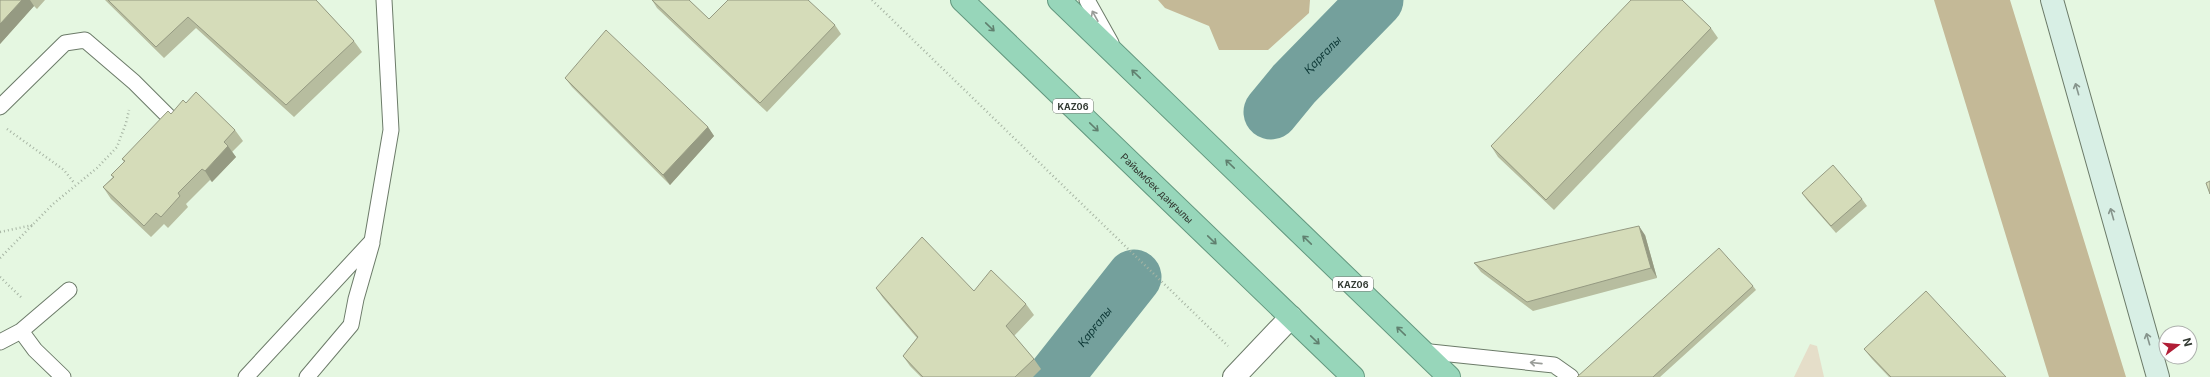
<svg xmlns="http://www.w3.org/2000/svg" width="2210" height="377" viewBox="0 0 2210 377" font-family="Inter,sans-serif">
<style>
.green{fill:#e5dec9}
.forest{fill:#c4b997}
.lines{fill:none;stroke-linecap:round;stroke-linejoin:round}
.river{stroke:#74a09c;stroke-width:55}
.service-casing{stroke:#6c7b69;stroke-width:17}
.tertiary-casing{stroke:#6c7b69;stroke-width:24}
.secondary-casing{stroke:#6c7b69;stroke-width:24}
.trunk-casing{stroke:#63987f;stroke-width:24}
.path{stroke:#a7b5a4;stroke-width:2.5;stroke-dasharray:1 3;stroke-linecap:butt}
.service{stroke:#fff;stroke-width:15}
.tertiary{stroke:#fff;stroke-width:22}
.secondary{stroke:#d8efe5;stroke-width:22}
.trunk{stroke:#97d6ba;stroke-width:22}
.wall{fill:#b7bd9f}
.shaded-wall{fill:#959a82}
.building{fill:#d5dcb9;stroke:#959a82}
.oneway{stroke:#999c98}
.oneway2{stroke:#60806f}
.oneway3{stroke:#86948c}
.labels{text-anchor:middle;dominant-baseline:central;stroke-width:3.5;stroke-linejoin:round;paint-order:stroke}
.shield{fill:#fff;stroke:#707570;stroke-width:1}
.shield-label{font-size:9px;font-weight:bold;fill:#333a32}
.street-label{font-size:10px;fill:#333a32;stroke:#fff}
.water-label{font-size:11px;font-style:italic;fill:#0d3836;stroke:#fff}
</style>
<rect width="100%" height="100%" fill="#e5f7e1"/>
<path class="green" d="M1810,344l7,2 7,31h-30z"/>
<path class="forest" d="M1158,0h152l-1,13 -41,37h-49l-10,-24 -44,-18z
M1934,0h76l116,377h-77z"/>
<g class="lines">
<g class="river">
<path id="s1" d="M1271,112l23,-28 82,-84"/>
<path id="s2" d="M1055,377l79,-100"/>
</g>
<defs>
<path id="service" d="M1087,0l24,43
M0,107l65,-64 20,-3 49,42 35,35
M21,331l48,-41
M0,342l21,-11 14,19 28,27
M1421,351l133,14 17,12
M246,377l126,-136 19,-111 -7,-130
M307,377l44,-52 5,-26 16,-56"/>
<path id="tertiary" d="M1234,377l57,-60"/>
<path id="secondary" d="M2052,0l106,377"/>
<g id="trunk">
<path id="s3" d="M962,0l391,377"/>
<path d="M1059,0l390,377"/>
</g>
</defs>
<use href="#service" class="service-casing"/>
<use href="#tertiary" class="tertiary-casing"/>
<use href="#secondary" class="secondary-casing"/>
<use href="#trunk" class="trunk-casing"/>
<path class="path" d="M872,0l356,346
M7,129l57,41 11,14
M0,232l33,-7
M0,258l53,-54 44,-36 20,-21 9,-24 3,-13
M0,277l23,22"/>
<use href="#service" class="service"/>
<use href="#tertiary" class="tertiary"/>
<use href="#secondary" class="secondary"/>
<use href="#trunk" class="trunk"/>
</g>
<path class="wall" d="M0,0h45l-8,9 -3,-3 -34,38z
M105,0h211l38,41 8,11 -68,65 -98,-89 -32,30z
M652,0h37l20,19 126,6 6,9 -74,78 -110,-104z
M1711,28l7,10 -164,172 -56,-53 -7,-11z
M565,78l143,49 6,9 -44,49 -98,-98z
M186,103l49,27 8,11 -11,11 4,5 -24,25 -2,-2 -24,24 2,3 -20,21 -4,-4 -13,13 -40,-38 -8,-12 10,-10 -2,-2 13,-13 -2,-3 49,-45z
M1802,193l60,6 5,7 -31,27 -29,-33z
M1645,235l12,43 -124,33 -52,-39 -7,-9z
M1753,286l3,4 -96,87h-83z
M876,288l98,3 52,13 8,11 -20,21 20,23 7,10 -8,8h-112l-11,-11 -7,-10 14,-18 -34,-40z
M1864,349l142,28h-117l-17,-18z"/>
<path class="shaded-wall" d="M22,0h8l4,6 -34,38v-20z
M708,127l6,9 -44,49 -7,-10z
M228,146l8,11 -24,25 -7,-11z
M1639,226l6,9 12,43 -6,-10z"/>
<path class="building" d="M0,0h22l-22,24z
M108,0h208l38,41 -68,64 -98,-88 -32,30z
M652,0h37l20,19 19,-19h80l27,25 -75,78z
M1631,0h51l29,28 -165,172 -55,-54z
M606,30l102,97 -45,48 -98,-97z
M196,92l39,38 -11,12 4,4 -23,25 -3,-2 -24,24 2,3 -19,21 -5,-4 -12,13 -41,-39 11,-10 -3,-2 14,-14 -3,-2 46,-48 3,3 12,-14 3,3z
M1833,165l29,34 -31,27 -29,-33z
M2210,181v13l-4,-11z
M1639,226l12,42 -124,34 -53,-39z
M922,237l52,54 17,-21 35,34 -20,22 28,33 -19,18h-92l-20,-21 15,-19 -42,-49z
M1719,248l34,38 -100,91h-76z
M1926,291l80,86h-115l-27,-28z"/>
<defs><path id="oneway-shaft" d="M-6 0H5M1.5-3L5.5 0L1.5 3" fill="none" stroke-width="1.6" stroke-linecap="round" stroke-linejoin="round"/></defs>
<g class="oneway">
<use href="#oneway-shaft" transform="translate(1095 16) rotate(-119)"/>
<use href="#oneway-shaft" transform="translate(1536 363) rotate(-174)"/>
</g>
<g class="oneway2">
<use href="#oneway-shaft" transform="translate(990 27) rotate(44)"/>
<use href="#oneway-shaft" transform="translate(1136 74) rotate(-136)"/>
<use href="#oneway-shaft" transform="translate(1094 127) rotate(44)"/>
<use href="#oneway-shaft" transform="translate(1230 164) rotate(-136)"/>
<use href="#oneway-shaft" transform="translate(1212 240) rotate(44)"/>
<use href="#oneway-shaft" transform="translate(1307 240) rotate(-136)"/>
<use href="#oneway-shaft" transform="translate(1401 331) rotate(-136)"/>
<use href="#oneway-shaft" transform="translate(1315 340) rotate(44)"/>
</g>
<g class="oneway3">
<use href="#oneway-shaft" transform="translate(2077 89) rotate(-106)"/>
<use href="#oneway-shaft" transform="translate(2112 214) rotate(-106)"/>
<use href="#oneway-shaft" transform="translate(2148 339) rotate(-106)"/>
</g>
<g class="labels">
<g class="shield">
<rect x="1053" y="99" width="40" height="14" rx="3"/>
<rect x="1333" y="277" width="40" height="14" rx="3"/>
</g>
<g class="shield-label">
<text x="1073" y="106">KАZ06</text>
<text x="1353" y="284">KАZ06</text>
</g>
<g class="street-label">
<text stroke="none"><textPath href="#s3" startOffset="271">Райымбек даңғылы</textPath></text>
</g>
<g class="water-label">
<text stroke="none"><textPath href="#s1" startOffset="77">Қарғалы</textPath></text>
<text stroke="none"><textPath href="#s2" startOffset="64">Қарғалы</textPath></text>
</g>
</g>
<g transform="translate(2178 345) rotate(74)"><circle r="19" fill="#ffffff" stroke="#adb0ad"/>
<path d="M0-3L7 15L0 10L-7 15Z" fill="#b11e36"/>
<text y="-6" font-size="11" font-weight="bold" text-anchor="middle" fill="#333a32">N</text>
</g>
</svg>
